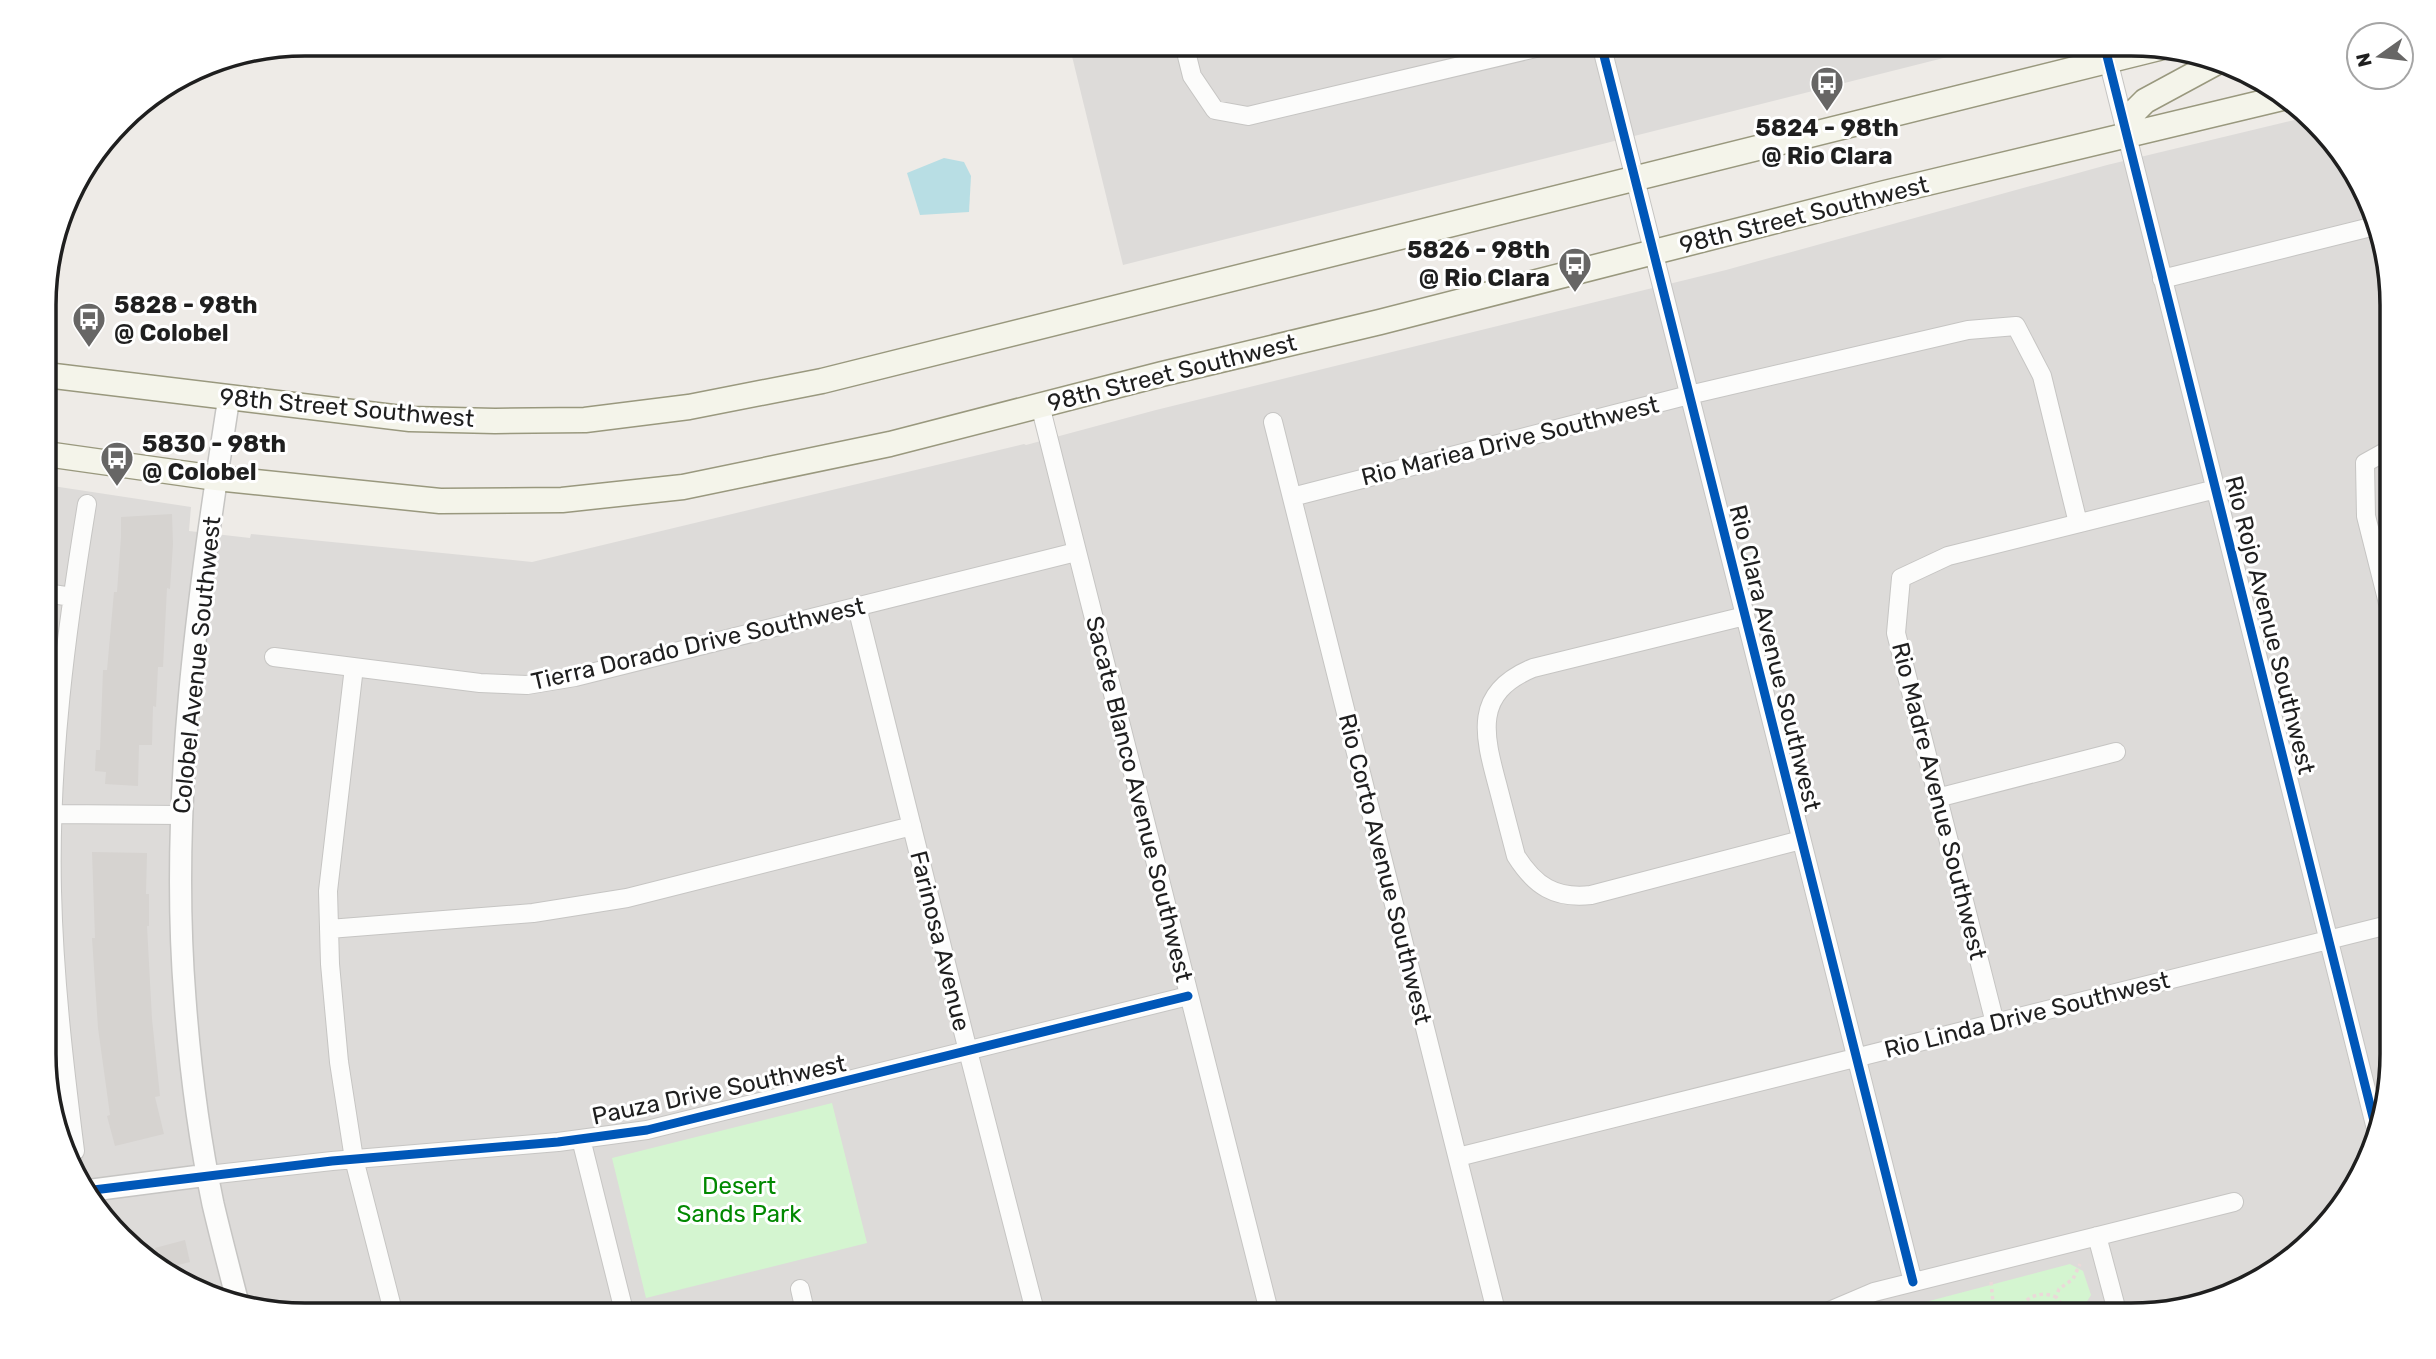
<svg xmlns="http://www.w3.org/2000/svg" width="2436" height="1359" viewBox="0 0 2436 1359" font-family="Rubik,sans-serif">
<style>
.residential{fill:#dddbd9}
.park{fill:#d4f5d0}
.water{fill:#b8dee4}
.building{fill:#d6d3d0}
.lines{fill:none;stroke-linecap:round;stroke-linejoin:round}
.minor-casing{stroke:#c6c5c3;stroke-width:20}
.tertiary-casing{stroke:#c6c5c3;stroke-width:24}
.secondary-casing{stroke:#99987e;stroke-width:27}
.path{stroke:#ebd9d9;stroke-width:3.5;stroke-dasharray:3.5 3.5;stroke-linecap:butt}
.minor{stroke:#fcfcfb;stroke-width:18}
.tertiary{stroke:#fcfcfb;stroke-width:21}
.secondary{stroke:#f4f4ea;stroke-width:24}
.cycleway-casing{stroke:#fff;stroke-width:13}
.cycleway{stroke:#0057b8;stroke-width:9}
.labels{text-anchor:middle;dominant-baseline:central;stroke-width:6;stroke-linejoin:round;paint-order:stroke}
.poi-label{font-size:24px;font-weight:bold;fill:#1f1f1f;stroke:#fff;text-anchor:start}
.street-label{font-size:24px;fill:#1f1f1f;stroke:#fff}
.park-label{font-size:24px;fill:#028901;stroke:#fff}
.rim{fill:none;stroke:#1f1f1f;stroke-width:3.5}
</style>
<rect width="100%" height="100%" fill="#eeebe7"/>
<path class="residential" d="M1069,44h930l-876,221z
M2303,118l45,42 30,62 14,66v782l-35,114 -81,87 -62,30 -67,14h-1842l-67,-9 -63,-26 -87,-81 -42,-112v-602l145,22 -2,24 61,7 1,-4 281,28 492,-118 2,1 130,-35 570,-140 381,-105z"/>
<path class="park" d="M832,1103l35,140 -221,55 -34,-140z
M2070,1264l13,7 8,24 -5,8 1,12h-211z"/>
<path class="water" d="M944,158l20,4 7,14 -2,36 -49,3 -13,-42z"/>
<path class="building" d="M172,514l1,30 -3,45 -3,-1 -4,79h-5l-2,40 -3,-1 -1,39h-13l-1,41 -33,-2 1,-12 -11,-1 1,-21h4l3,-80h4l7,-78h3l4,-55v-20z
M92,852l55,1 -1,41h3v32h-2l5,93 8,77 -5,1 9,37 -49,12 -8,-30 3,-1 -12,-87 -6,-90h3z
M185,1240l5,22 -28,7 -7,-21z"/>
<g class="lines">
<defs>
<path id="minor" d="M1184,44l8,32 23,34 33,6 305,-72
M1601,44l312,1238
M2104,44l271,1081
M2162,279l217,-54
M1040,405l230,910
M1273,422l224,893
M2392,448l-27,15 1,53 26,103
M1292,497l397,-102 279,-65 48,-4 26,50 36,147
M46,593l26,4
M857,607l111,444 68,264
M1745,616l-212,52c-61,25 -49,67 -35,119 6,23 12,46 18,69 19,30 39,43 75,39l210,-55
M274,657l206,26 47,2 48,-8 501,-125
M354,667l-26,224 2,73 9,98 15,97 40,156
M1937,798l179,-46
M54,814l127,1
M329,929l204,-16 94,-15 285,-72
M1995,1023l-99,-390 5,-55 47,-22 268,-67
M581,1139l44,176
M75,1151c-11,-87 -21,-173 -23,-260 -3,-131 14,-259 35,-387
M1458,1157l934,-233
M208,1175l124,-14 226,-19 89,-12 541,-134
M2097,1236l21,79
M800,1289l6,26
M1820,1315l54,-23 360,-90"/>
<path id="tertiary" d="M229,397c-31,199 -60,400 -44,602 5,68 14,138 28,205 8,34 17,68 26,103
M85,1191l123,-16"/>
<path id="secondary" d="M2126,135l6,-21 13,-13 74,-40
M46,375l364,44 85,2 90,-1 104,-13 133,-26 1337,-333
M46,454l170,24 224,23 122,-1 121,-13 207,-43 272,-70 218,-52 505,-129 397,-95"/>
</defs>
<use href="#minor" class="minor-casing"/>
<use href="#tertiary" class="tertiary-casing"/>
<use href="#secondary" class="secondary-casing"/>
<path class="path" d="M1991,1282l2,20 20,12c11,-14 24,-25 43,-17
M2070,1315l-14,-18 3,-8 14,-10 7,-15"/>
<use href="#minor" class="minor"/>
<use href="#tertiary" class="tertiary"/>
<use href="#secondary" class="secondary"/>
<defs>
<path id="cycleway" d="M1601,44l312,1238
M2104,44l271,1081
M85,1191l247,-30 226,-19 89,-12 541,-134"/>
</defs>
<use href="#cycleway" class="cycleway-casing"/>
<use href="#cycleway" class="cycleway"/>
</g>
<defs>
<symbol id="bus-pin" viewBox="-11 -11 22 30"><path d="M0 17L-7.5 6A9.5 9.5 0 1 1 7.5 6Z" fill="#676665" stroke="#fff"/><path d="M-5-6H5V4H4V6H2V4H-2V6H-4V4H-5ZM-3.5-4V0h7V-4ZM-3.5 1.2v1.5H-2V1.2ZM2 1.2v1.5H3.5V1.2Z" fill="#fff"/></symbol>
</defs>
<g fill-rule="evenodd">
<use href="#bus-pin" x="1808" y="64" width="38" height="52"/>
<use href="#bus-pin" x="1556" y="245" width="38" height="52"/>
<use href="#bus-pin" x="70" y="300" width="38" height="52"/>
<use href="#bus-pin" x="98" y="439" width="38" height="52"/>
</g>
<g class="labels">
<g class="poi-label">
<text x="1827" y="128" text-anchor="middle">5824 - 98th<tspan x="1827" dy="28">@ Rio Clara</tspan></text>
<text x="1550" y="250" text-anchor="end">5826 - 98th<tspan x="1550" dy="28">@ Rio Clara</tspan></text>
<text x="114" y="305">5828 - 98th<tspan x="114" dy="28">@ Colobel</tspan></text>
<text x="142" y="444">5830 - 98th<tspan x="142" dy="28">@ Colobel</tspan></text>
</g>
<g class="street-label">
<text transform="translate(1804 215) rotate(-14)">98th Street Southwest</text>
<text transform="translate(1172 373) rotate(-14)">98th Street Southwest</text>
<text transform="translate(347 408) rotate(5)">98th Street Southwest</text>
<text transform="translate(1510 441) rotate(-14)">Rio Mariea Drive Southwest</text>
<text transform="translate(2270 625) rotate(76)">Rio Rojo Avenue Southwest</text>
<text transform="translate(698 644) rotate(-13)">Tierra Dorado Drive Southwest</text>
<text transform="translate(1775 658) rotate(76)">Rio Clara Avenue Southwest</text>
<text transform="translate(197 665) rotate(-84)">Colobel Avenue Southwest</text>
<text transform="translate(1139 799) rotate(76)">Sacate Blanco Avenue Southwest</text>
<text transform="translate(1939 801) rotate(76)">Rio Madre Avenue Southwest</text>
<text transform="translate(1385 869) rotate(76)">Rio Corto Avenue Southwest</text>
<text transform="translate(940 941) rotate(76)">Farinosa Avenue</text>
<text transform="translate(2027 1015) rotate(-14)">Rio Linda Drive Southwest</text>
<text transform="translate(719 1090) rotate(-12)">Pauza Drive Southwest</text>
</g>
<g class="park-label">
<text x="739" y="1186">Desert<tspan x="739" dy="28">Sands Park</tspan></text>
</g>
</g>
<path d="M0 0H2436V1359H0ZM305 56H2131A249 249 0 0 1 2380 305V1054A249 249 0 0 1 2131 1303H305A249 249 0 0 1 56 1054V305A249 249 0 0 1 305 56Z" fill="#fff" fill-rule="evenodd"/>
<path class="rim" d="M305 56H2131A249 249 0 0 1 2380 305V1054A249 249 0 0 1 2131 1303H305A249 249 0 0 1 56 1054V305A249 249 0 0 1 305 56Z"/>
<g transform="translate(2380 56) rotate(256)"><circle r="33" fill="#ffffff" stroke="#a5a5a5" stroke-width="2"/>
<path d="M0-5L12 26L0 18L-12 26Z" fill="#676665"/>
<text y="-10" font-size="19" font-weight="bold" text-anchor="middle" fill="#1f1f1f">N</text>
</g>
</svg>
